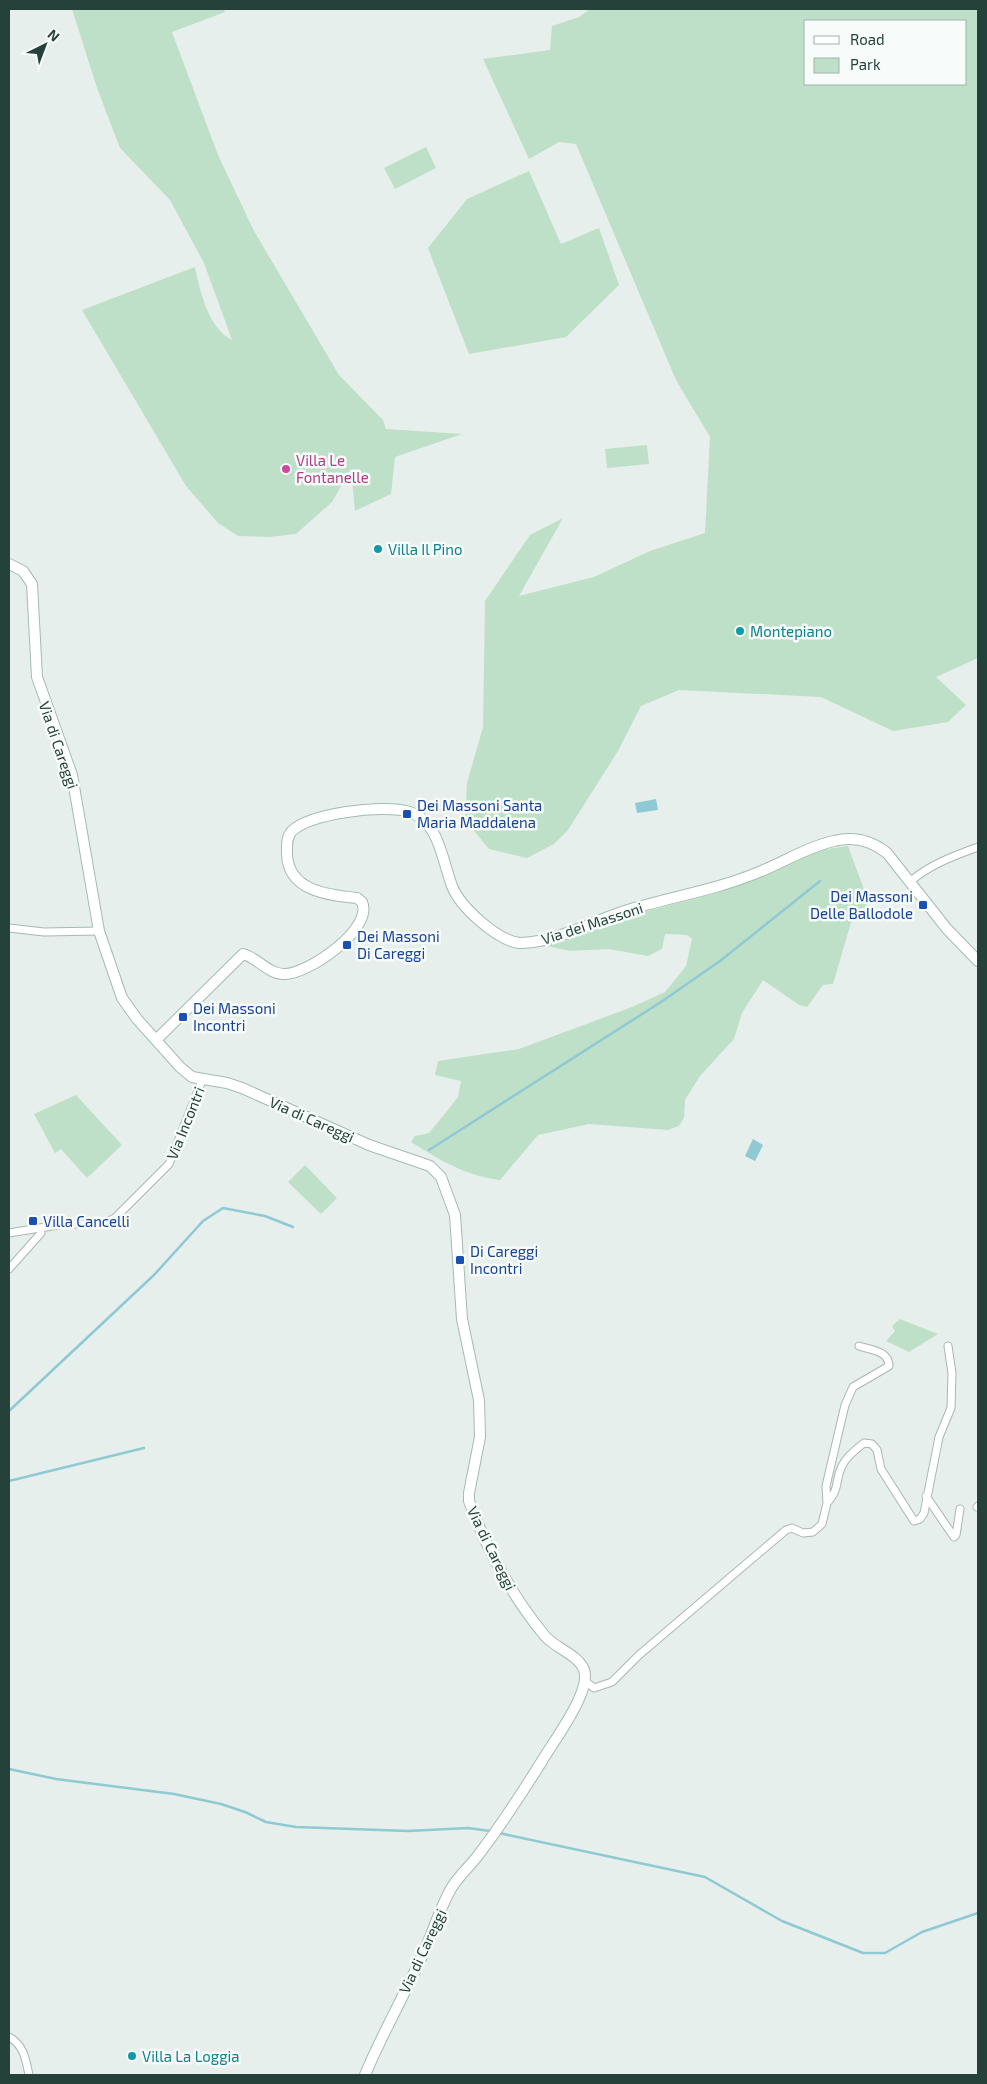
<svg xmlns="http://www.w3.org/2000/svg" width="987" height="2084" viewBox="0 0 987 2084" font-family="'Exo 2',sans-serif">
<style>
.green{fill:#bfe0c8;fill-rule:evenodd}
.water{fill:#8ec9d4}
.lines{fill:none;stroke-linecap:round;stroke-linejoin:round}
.stream{stroke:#8ec9d4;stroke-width:2.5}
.street-casing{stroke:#a8b8b2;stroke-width:9}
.secondary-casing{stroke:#a4bbb3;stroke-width:12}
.street{stroke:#fff;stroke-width:7}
.secondary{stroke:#fff;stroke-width:10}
.hotel-dot{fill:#d1479c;stroke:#f7fbf9;stroke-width:2}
.culture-dot{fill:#0f9aa8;stroke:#f7fbf9;stroke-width:2}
.transit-dot{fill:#1a4fb4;stroke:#f7fbf9;stroke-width:2}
.labels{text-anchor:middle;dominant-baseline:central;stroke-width:5;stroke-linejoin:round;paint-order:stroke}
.hotel-label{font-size:15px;fill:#b23c85;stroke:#f7fbf9;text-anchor:start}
.culture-label{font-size:15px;fill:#0d838f;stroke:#f7fbf9;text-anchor:start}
.street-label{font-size:15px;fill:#24423a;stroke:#f7fbf9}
.transit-label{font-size:15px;fill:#164399;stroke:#f7fbf9;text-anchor:start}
</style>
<rect width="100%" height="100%" fill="#e6efeb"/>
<path class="green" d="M72,9h152l1,3 -53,20 46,123 36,76 85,144 44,45 3,9 76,5 -67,23 -4,37 -36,17 -4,-42 -19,33 -36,32 -27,3 -31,-1 -20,-13 -32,-37 -104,-176 113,-43c5,24 13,61 37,73l-28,-77 -34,-63 -50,-52 -23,-60z
M590,9h388v649l-42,19 30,28 -18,17 -55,9 -72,-34 -142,-7 -38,16 -23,45 -50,79 -14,14 -27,14 -38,-9 -24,-29 2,-37 16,-56 2,-126 45,-66 33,-17 -44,78 75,-19 56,-26 55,-18 5,-96 -34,-57 -100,-236 -17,-2 -30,17 -46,-100 67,-9 2,-24 27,-9zM806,21h160v63h-160z
M426,147l10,21 -41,21 -11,-21z
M529,171l32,73 38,-16 20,57 -53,52 -97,17 -41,-106 39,-49z
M647,445l2,19 -42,4 -2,-19z
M848,846l21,57 -3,5 -11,1 -22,75 -10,1 -16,22 -8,-2 -36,-25 -21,33 -8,26 -34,37 -15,24 -1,18 -5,8 -11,4 -79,-6 -51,11 -38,45c-34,-4 -60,-20 -89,-38l4,-6 14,-3 18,-22 11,-14 3,-16 -26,-6 3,-14 81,-12 113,-42 33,-15 21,-26 6,-27 -5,-4 -22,-1 -3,15 -14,7 -39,-7 -39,2 -28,-6 2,-2 87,-28 86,-22 77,-33 33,-11z
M76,1095l46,50 -35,33 -26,-29 -6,4 -21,-39z
M305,1165l32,33 -16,16 -33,-32z
M900,1319l38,15 -29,18 -23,-11 9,-10 -3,-5z"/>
<path class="water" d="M656,799l2,11 -21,3 -2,-10z
M753,1139l10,6 -8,16 -10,-5z"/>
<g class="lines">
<path class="stream" d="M429,1150l232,-148 59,-41 100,-80
M9,1411l145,-136 49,-54 20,-13 42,8 28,11
M9,1481l135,-33
M9,1769l47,10 118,15 47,10 24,8 21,10 30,5 112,4 60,-3 22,3
M499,1833l206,44 77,44 81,32h22l37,-21 56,-19"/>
<defs>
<path id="street" d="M911,881c20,-17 43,-25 67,-34
M9,928l35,4 55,-1
M9,1233l55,-9h38l13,-6 54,-54 34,-86
M9,1269l32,-36 -1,-5
M926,1496l28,41 2,-2 4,-26
M827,1503c14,-16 7,-21 15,-37 4,-9 14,-17 22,-23l8,1 5,6 4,19 33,52 6,-2 4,-6 15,-76 12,-29 1,-35 -4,-27
M977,1507l1,-1
M585,1681l9,7 18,-6 27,-27 147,-125 6,-2 11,5 10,-1 9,-8 5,-21 -1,-17 19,-81 8,-18 36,-21c0,-15 -18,-16 -30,-20
M9,2037c15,8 17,23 20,38"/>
<path id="secondary" d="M9,564l14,7 9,13 5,93 35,98 27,156 23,67 15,21 43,48 12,10 35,6 15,5 127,57 61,21 11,11 14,38 7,104 17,81 1,37 -11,56v8c18,49 43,95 76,135 10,12 34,19 39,34 8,21 -31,72 -42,91 -20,32 -42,66 -66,97 -8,10 -17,18 -24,29 -13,22 -19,46 -30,69 -18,40 -40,78 -57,119
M156,1040l87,-86c15,4 25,20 41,20 23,1 90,-45 78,-72l-5,-4c-29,-3 -69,-7 -70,-44 0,-8 -1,-17 5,-23 19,-18 89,-26 114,-20 33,7 36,49 46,75 8,21 45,54 67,57 6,0 14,-1 20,-2 32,-6 61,-23 92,-32 44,-13 85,-19 128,-37 25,-10 48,-25 75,-31 20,-5 38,0 53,12l60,76 31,32"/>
</defs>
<use href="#street" class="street-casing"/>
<use href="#secondary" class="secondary-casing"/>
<use href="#street" class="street"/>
<use href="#secondary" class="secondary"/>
</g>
<circle class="hotel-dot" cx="286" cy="469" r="5"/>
<g class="culture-dot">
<circle cx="378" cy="549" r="5"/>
<circle cx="740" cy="631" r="5"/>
<circle cx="132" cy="2056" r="5"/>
</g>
<g class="transit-dot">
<rect x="402" y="809" width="10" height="10" rx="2.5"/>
<rect x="918" y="900" width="10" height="10" rx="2.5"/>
<rect x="342" y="940" width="10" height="10" rx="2.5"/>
<rect x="178" y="1012" width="10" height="10" rx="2.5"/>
<rect x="28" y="1216" width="10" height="10" rx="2.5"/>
<rect x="455" y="1255" width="10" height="10" rx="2.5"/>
</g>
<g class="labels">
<g class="hotel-label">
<text x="296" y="460">Villa Le<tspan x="296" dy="17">Fontanelle</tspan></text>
</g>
<g class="culture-label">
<text x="388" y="549">Villa Il Pino</text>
<text x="750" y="631">Montepiano</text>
<text x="142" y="2056">Villa La Loggia</text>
</g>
<g class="street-label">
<text transform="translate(59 745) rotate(71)">Via di Careggi</text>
<text transform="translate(592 923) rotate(-18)">Via dei Massoni</text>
<text transform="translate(312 1119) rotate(24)">Via di Careggi</text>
<text transform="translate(185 1123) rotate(-68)">Via Incontri</text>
<text transform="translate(492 1548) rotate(64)">Via di Careggi</text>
<text transform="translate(422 1951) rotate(-65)">Via di Careggi</text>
</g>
<g class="transit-label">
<text x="417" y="805">Dei Massoni Santa<tspan x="417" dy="17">Maria Maddalena</tspan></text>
<text x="913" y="896" text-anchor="end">Dei Massoni<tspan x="913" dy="17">Delle Ballodole</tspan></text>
<text x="357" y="936">Dei Massoni<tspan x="357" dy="17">Di Careggi</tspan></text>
<text x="193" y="1008">Dei Massoni<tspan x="193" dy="17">Incontri</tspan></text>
<text x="43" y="1221">Villa Cancelli</text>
<text x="470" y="1251">Di Careggi<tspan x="470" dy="17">Incontri</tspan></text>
</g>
</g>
<rect width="987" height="2084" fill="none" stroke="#24423a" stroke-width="20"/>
<rect x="804" y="20" width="162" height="65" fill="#f7fbf9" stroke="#a3b1ad"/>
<rect x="814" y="36" width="25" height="8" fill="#ffffff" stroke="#a3b1ad"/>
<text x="850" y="45" font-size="15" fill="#24423a">Road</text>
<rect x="814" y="58" width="25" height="15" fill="#bfe0c8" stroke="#a3b1ad"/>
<text x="850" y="70" font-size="15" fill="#24423a">Park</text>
<g transform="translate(45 45) rotate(42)" stroke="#f7fbf9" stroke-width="4" paint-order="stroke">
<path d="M0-4L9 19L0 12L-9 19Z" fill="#24423a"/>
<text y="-8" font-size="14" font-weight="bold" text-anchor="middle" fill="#24423a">N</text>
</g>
</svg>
